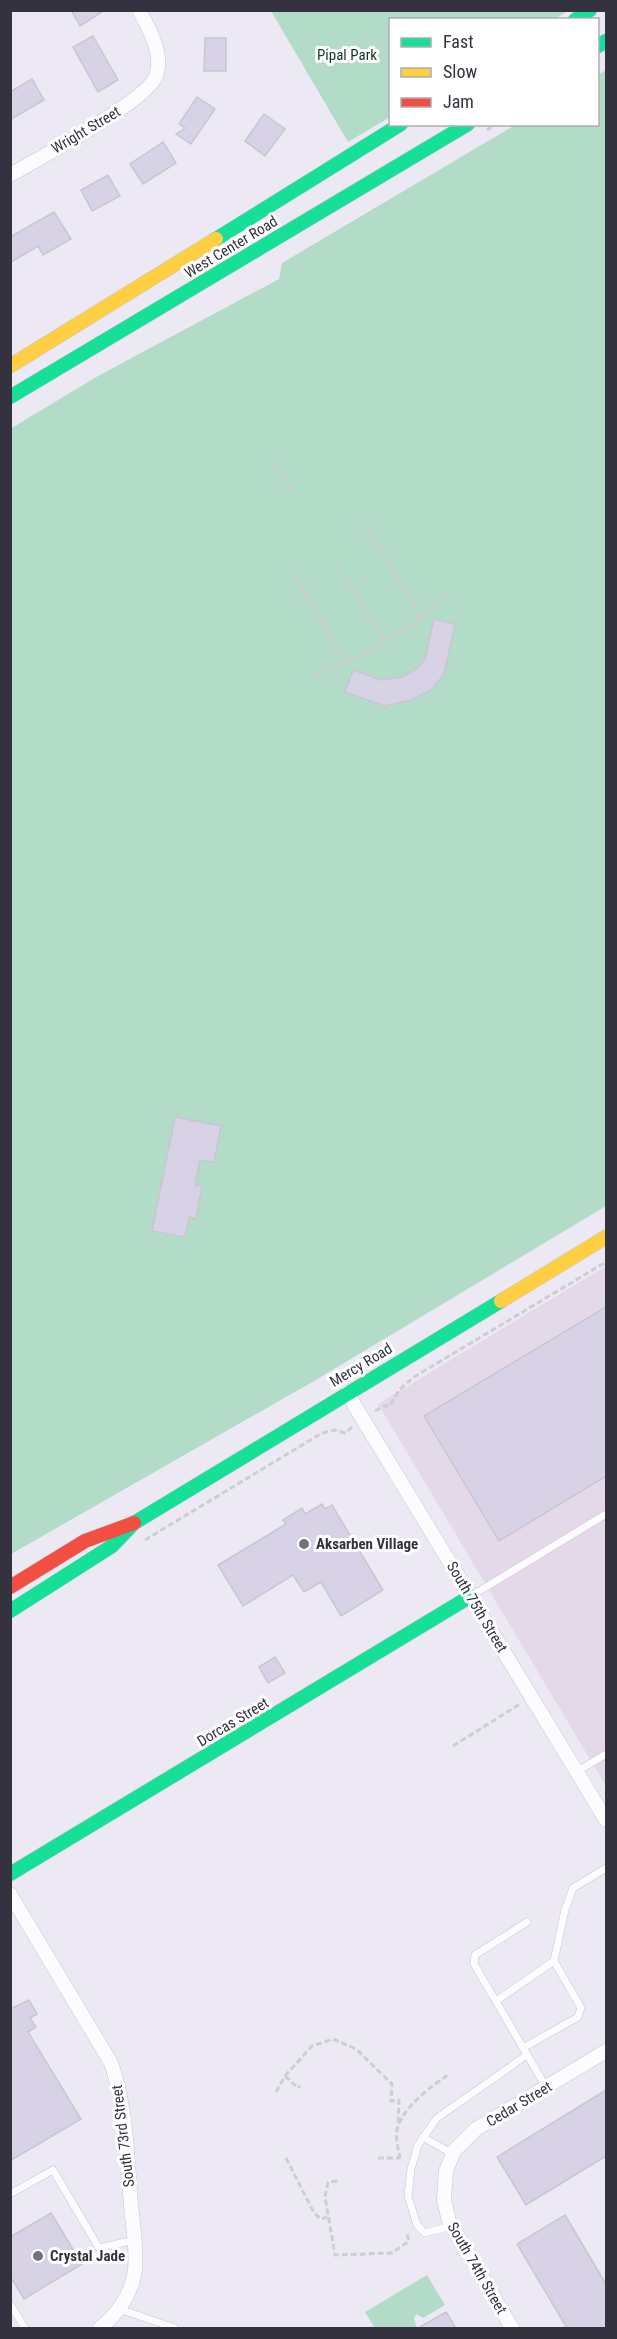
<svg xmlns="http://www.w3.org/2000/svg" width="617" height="2339" viewBox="0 0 617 2339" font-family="'Roboto Condensed',sans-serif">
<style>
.medical{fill:#e3d9e8}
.green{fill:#b2dbc8}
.building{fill:#d7d2e6;stroke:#c9c6d2;stroke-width:1.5}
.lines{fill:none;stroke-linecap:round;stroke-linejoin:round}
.lane-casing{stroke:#c9c6d2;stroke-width:8}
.street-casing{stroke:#c9c6d2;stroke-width:15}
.fast-casing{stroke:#c9c6d2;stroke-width:15}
.slow-casing{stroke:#c9c6d2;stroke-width:15}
.jam-casing{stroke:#c9c6d2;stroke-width:15}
.path{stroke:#cecdd1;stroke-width:3;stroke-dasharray:6 3;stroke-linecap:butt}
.lane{stroke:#fcfcfe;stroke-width:7}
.street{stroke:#fcfcfe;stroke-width:14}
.fast{stroke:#16e098;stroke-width:14}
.slow{stroke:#ffcf43;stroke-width:14}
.jam{stroke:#f24e42;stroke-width:14}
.poi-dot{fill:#75727f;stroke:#fff;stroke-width:2}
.labels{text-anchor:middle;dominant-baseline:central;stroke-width:6;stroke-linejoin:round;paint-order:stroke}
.park-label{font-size:15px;fill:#133524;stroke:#fff}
.street-label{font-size:15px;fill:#353240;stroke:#fff}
.poi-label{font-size:15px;font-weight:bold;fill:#353240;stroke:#fff;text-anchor:start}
</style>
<rect width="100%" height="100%" fill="#ece9f5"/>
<path class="medical" d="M606,1266v520l-228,-382z"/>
<path class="green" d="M271,11h297l-15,9h-163v97l-42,25z
M606,70v1136l-292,175 -303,173 -1,-1125 88,-53 181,-97 3,-16 233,-138 83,-1v-49z
M427,2275l18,30 -22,13 -7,-4 -2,5 3,9h-42l-10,-16z"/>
<path class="building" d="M71,10h34l-25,16z
M93,36l25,44 -20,12 -25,-45z
M205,38h21v33h-22z
M32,79l12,21 -34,20v-28z
M197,97l18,12 -24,35 -15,-10 9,-6 -6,-4z
M264,114l21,15 -20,27 -20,-15z
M163,142l13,21 -33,21 -13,-20z
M108,175l12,21 -28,15 -11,-21z
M54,212l17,27 -28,16 -5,-9 -28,17v-26z
M434,619l21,5 -11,50 -12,15 -21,11 -27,6 -39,-14 8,-22 28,10 21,-3 16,-9 7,-9z
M175,1117l46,9 -7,36 -14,-2 -5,25 7,1 -6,33 -7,-2 -4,20 -33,-6z
M606,1307v169l-107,65 -75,-125z
M322,1504l3,5 7,-4 51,85 -42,26 -20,-34 -17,10 -11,-17 -50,31 -25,-41 68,-41 -3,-4 19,-12 3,6z
M275,1657l10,16 -17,10 -9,-16z
M29,2000l8,14 -7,4 6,9 -8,5 53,87 -71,42v-152z
M606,2090v66l-80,49 -29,-48z
M51,2213l31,51 -58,35 -14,-23v-39z
M565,2215l41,69v44h-39l-50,-84z
M446,2312l10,16h-38z"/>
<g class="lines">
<defs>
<path id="lane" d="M473,1595l133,-81
M578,1771l28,-17
M497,2003l-23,-39 1,-9 52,-33
M523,2048l55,-31 3,-9 -27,-47
M546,2087l-49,-84 2,-4 55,-38 11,-51 8,-22 33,-20
M423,2137l30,17
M10,2194l43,-24 46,78 35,-8
M452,2226l-27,7 -8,-8 -9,-29 3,-27 7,-24 19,-27 90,-63
M10,2304l15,24
M119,2309l56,19"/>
<path id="street" d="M10,175c28,-16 137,-74 146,-99 8,-22 -7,-47 -17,-66
M347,1393l259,427
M10,1894l101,169c16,45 16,96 20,142 2,21 6,44 4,65 -3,23 -17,44 -35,58
M512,2328l-63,-107 -5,-21 2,-29 8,-20 22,-22 130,-78"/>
<path id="fast" d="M575,20l15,-10
M598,46l8,-5
M216,239l185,-115
M10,397l458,-273
M10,1611l102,-65 22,-23 367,-222
M10,1874l461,-278"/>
<path id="slow" d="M10,366l206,-127
M501,1301l105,-64"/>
<path id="jam" d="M10,1587l75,-46 49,-18"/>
</defs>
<use href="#lane" class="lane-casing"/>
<use href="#street" class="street-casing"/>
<use href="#fast" class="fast-casing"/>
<use href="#slow" class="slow-casing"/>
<use href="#jam" class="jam-casing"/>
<path class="path" d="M487,130l8,-6
M274,461l18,29
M367,527l53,89
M339,566l46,76
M293,573l52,88
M313,676l53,-23 41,-24 41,-34
M375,1411l9,-5h6l9,-16 15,-13 192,-115
M145,1540l177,-107 13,-3 10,3 7,-6
M453,1746l67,-42
M285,2076l13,12 2,-2
M276,2092l9,-16 27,-30 21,-7 23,10 36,35 -1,17 8,-1 -1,25
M286,2158l28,55 7,6 6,-2
M378,2158h22
M400,2159c-1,-9 -5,-19 -3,-29 6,-24 33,-42 52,-56
M337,2181l-9,1 -3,15 10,58 57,-2 17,-12 -2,-7"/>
<use href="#lane" class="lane"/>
<use href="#street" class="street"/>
<use href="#fast" class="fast"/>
<use href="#slow" class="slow"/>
<use href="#jam" class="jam"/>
</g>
<g class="poi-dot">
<circle cx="304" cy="1544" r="6"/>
<circle cx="38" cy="2256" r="6"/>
</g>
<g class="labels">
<g class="park-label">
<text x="347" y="55">Pipal Park</text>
</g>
<g class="street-label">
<text transform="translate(86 130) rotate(-31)">Wright Street</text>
<text transform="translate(231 247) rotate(-31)">West Center Road</text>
<text transform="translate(361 1365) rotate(-31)">Mercy Road</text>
<text transform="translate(477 1607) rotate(59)">South 75th Street</text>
<text transform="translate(233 1722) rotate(-31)">Dorcas Street</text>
<text transform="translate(519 2104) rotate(-31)">Cedar Street</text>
<text transform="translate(123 2136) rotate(-97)">South 73rd Street</text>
<text transform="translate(477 2268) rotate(60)">South 74th Street</text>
</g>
<g class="poi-label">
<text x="316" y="1544">Aksarben Village</text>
<text x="50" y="2256">Crystal Jade</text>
</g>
</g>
<rect width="617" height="2339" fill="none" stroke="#353240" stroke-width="24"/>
<rect x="389" y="18" width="210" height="108" fill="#ffffff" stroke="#aeadb3" stroke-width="1.5"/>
<rect x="401" y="38" width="30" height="9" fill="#16e098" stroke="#aeadb3" stroke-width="1.5"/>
<text x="443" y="48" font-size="18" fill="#353240">Fast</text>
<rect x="401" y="68" width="30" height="9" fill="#ffcf43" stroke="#aeadb3" stroke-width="1.5"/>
<text x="443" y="78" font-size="18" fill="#353240">Slow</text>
<rect x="401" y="98" width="30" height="9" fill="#f24e42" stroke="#aeadb3" stroke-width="1.5"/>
<text x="443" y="108" font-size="18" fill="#353240">Jam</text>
</svg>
